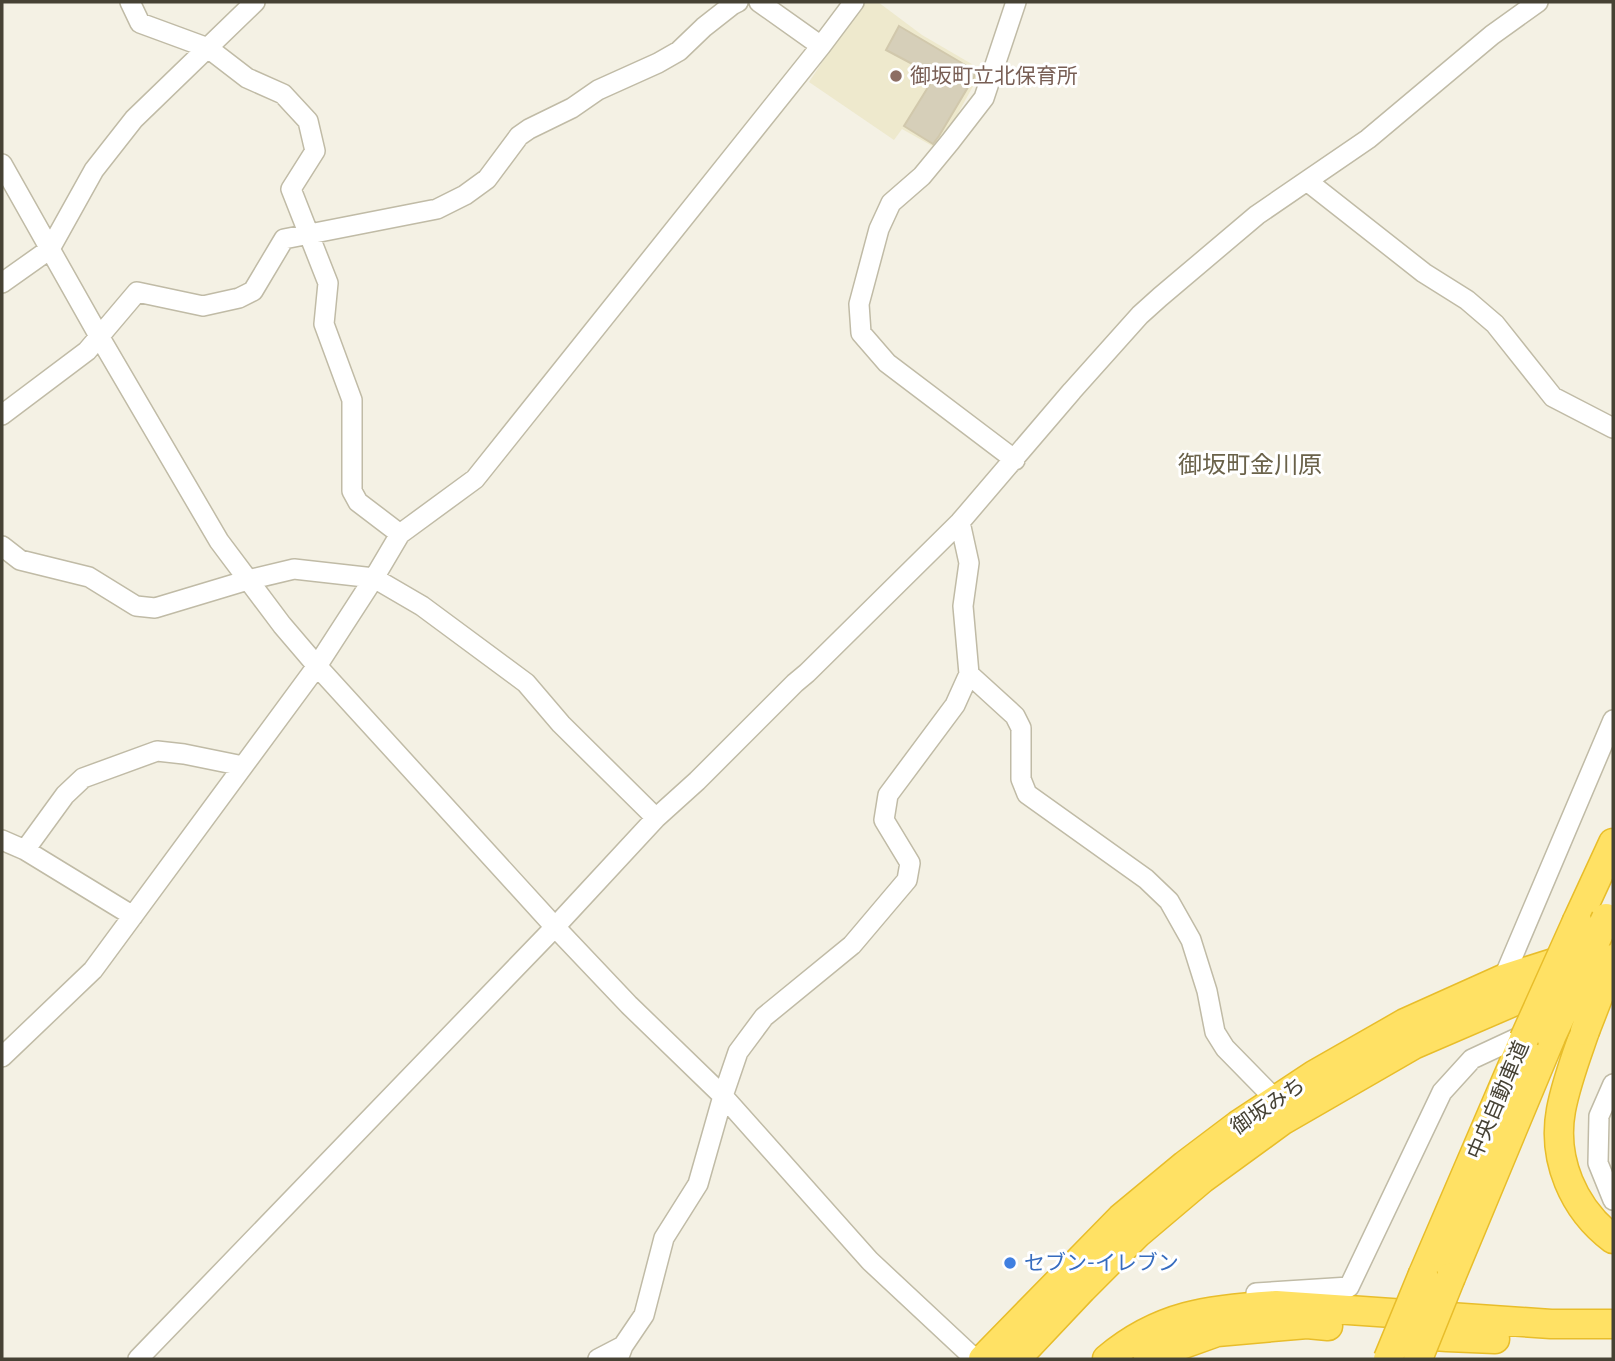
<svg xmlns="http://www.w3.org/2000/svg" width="1615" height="1361" viewBox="0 0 1615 1361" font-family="'Fira Sans Condensed','Noto Sans JP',sans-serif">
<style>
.education{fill:#eee9cd}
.building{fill:#d6cfb9;stroke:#d1c8ac;stroke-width:2}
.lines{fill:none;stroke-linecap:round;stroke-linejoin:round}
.minor-casing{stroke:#c0bba6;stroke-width:22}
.highway-casing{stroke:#e8bd2a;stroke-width:31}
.minor{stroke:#fff;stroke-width:19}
.highway{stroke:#ffe164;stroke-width:28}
.highway-bridge-casing{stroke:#e8bd2a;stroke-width:31;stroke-linecap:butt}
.highway-bridge{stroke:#ffe164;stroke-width:28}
.education-dot{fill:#8d6e63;stroke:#fff;stroke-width:2.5}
.shop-dot{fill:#3f7fe0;stroke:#fff;stroke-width:2.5}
.labels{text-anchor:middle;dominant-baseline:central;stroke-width:6;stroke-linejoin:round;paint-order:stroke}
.education-label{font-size:21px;fill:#785e54;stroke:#fff;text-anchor:start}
.street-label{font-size:21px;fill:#464234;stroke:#fff}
.shop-label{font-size:21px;fill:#366cbe;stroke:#fff;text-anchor:start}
.quarter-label{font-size:24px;fill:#6a624a;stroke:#fff}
</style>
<rect width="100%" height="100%" fill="#f4f1e4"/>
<path class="education" d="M862,2h16l44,33 60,35 -26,47 -22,30 -32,-18 -8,11 -85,-58z"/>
<path class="building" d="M899,26l78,46 -38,64 -6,8 -29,-18 31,-50 -49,-26z"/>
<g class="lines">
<defs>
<path id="minor" d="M130,2l10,21 68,25 39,30 36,16 25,27 7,30 -24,38 37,94 -4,41 28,76v91l6,11 42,32
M759,2l62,44
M2,164l97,172 120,205 63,84 35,41 238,261 74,78 94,91 147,165 105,98
M1307,181l117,92 43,27 28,24 58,73 60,31
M2,283l48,-34 44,-79 40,-51 121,-117
M2,415l85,-64 50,-59 66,14 36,-8 14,-7 31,-52 153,-30 28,-14 22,-16 32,-43 10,-7 43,-21 26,-18 60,-27 21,-12 25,-24 28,-22 6,-3
M1015,460l-128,-97 -26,-30 -2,-29 20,-75 12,-26 31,-27 28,-34 34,-44 32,-96
M2,546l18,14 69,17 47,29 19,2 93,-28 46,-11 80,9 48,28 104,77 35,41 95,94
M969,674l46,42 6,12v51l6,15 119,85 23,22 22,39 16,51 8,41 10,16 51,52
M2,840l23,10 108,66
M25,850l40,-55 18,-17 74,-27 27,3 59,12
M1503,979l110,-259
M2,1057l91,-87 224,-304 57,-88 26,-44 75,-55 346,-433 33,-44
M1613,1084l-14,32 -1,47 15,37
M1256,1293l93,-6 93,-195 30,-33 58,-27
M138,1359l417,-432 101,-109 41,-37 98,-98 12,-10 153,-151 112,-131 68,-76 20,-18 97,-82 111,-76 124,-104 46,-33
M598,1359l25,-13
M618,1359l5,-13 21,-31 20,-77 34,-54 25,-88 15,-44 26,-35 88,-72 55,-65 3,-17 -26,-43 4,-25 67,-90 14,-31 -6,-68 6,-43 -9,-41"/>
<path id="highway" d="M1577,921l36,-78
M1585,1031c-9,26 -19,52 -24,79 -9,49 12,99 52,129
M1423,1274l101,-235
M1451,1277l100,-240
M1406,1334l41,3 48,2
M983,1359l138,-141 64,-53 53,-40 76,-50 91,-52 98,-44 110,-35
M1016,1359l66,-70 55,-55 65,-55 81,-59 130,-75 116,-50 35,-11
M1107,1359c52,-44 103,-50 169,-54l275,19h62
M1148,1359l16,-8 53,-19 90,-8 21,2"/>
</defs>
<use href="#minor" class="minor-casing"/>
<use href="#highway" class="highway-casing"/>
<use href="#minor" class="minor"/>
<use href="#highway" class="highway"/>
<defs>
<path id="highway-bridge" d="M1585,1031l28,-72
M1551,1037l55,-119
M1524,1039l53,-118
M1388,1359l35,-85
M1418,1359l33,-82"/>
</defs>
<use href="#highway-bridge" class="highway-bridge-casing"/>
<use href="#highway-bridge" class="highway-bridge"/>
</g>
<circle class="education-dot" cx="896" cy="76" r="7"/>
<circle class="shop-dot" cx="1010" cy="1263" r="7"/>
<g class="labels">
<g class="education-label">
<text x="910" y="76">御坂町立北保育所</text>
</g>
<g class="street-label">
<text transform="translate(1498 1100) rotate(-67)">中央自動車道</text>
<text transform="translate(1268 1106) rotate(-34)">御坂みち</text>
</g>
<g class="shop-label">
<text x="1024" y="1263">セブン-イレブン</text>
</g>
<g class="quarter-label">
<text x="1250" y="465">御坂町金川原</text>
</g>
</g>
<rect width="1615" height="1361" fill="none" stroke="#464234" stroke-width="7"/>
</svg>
